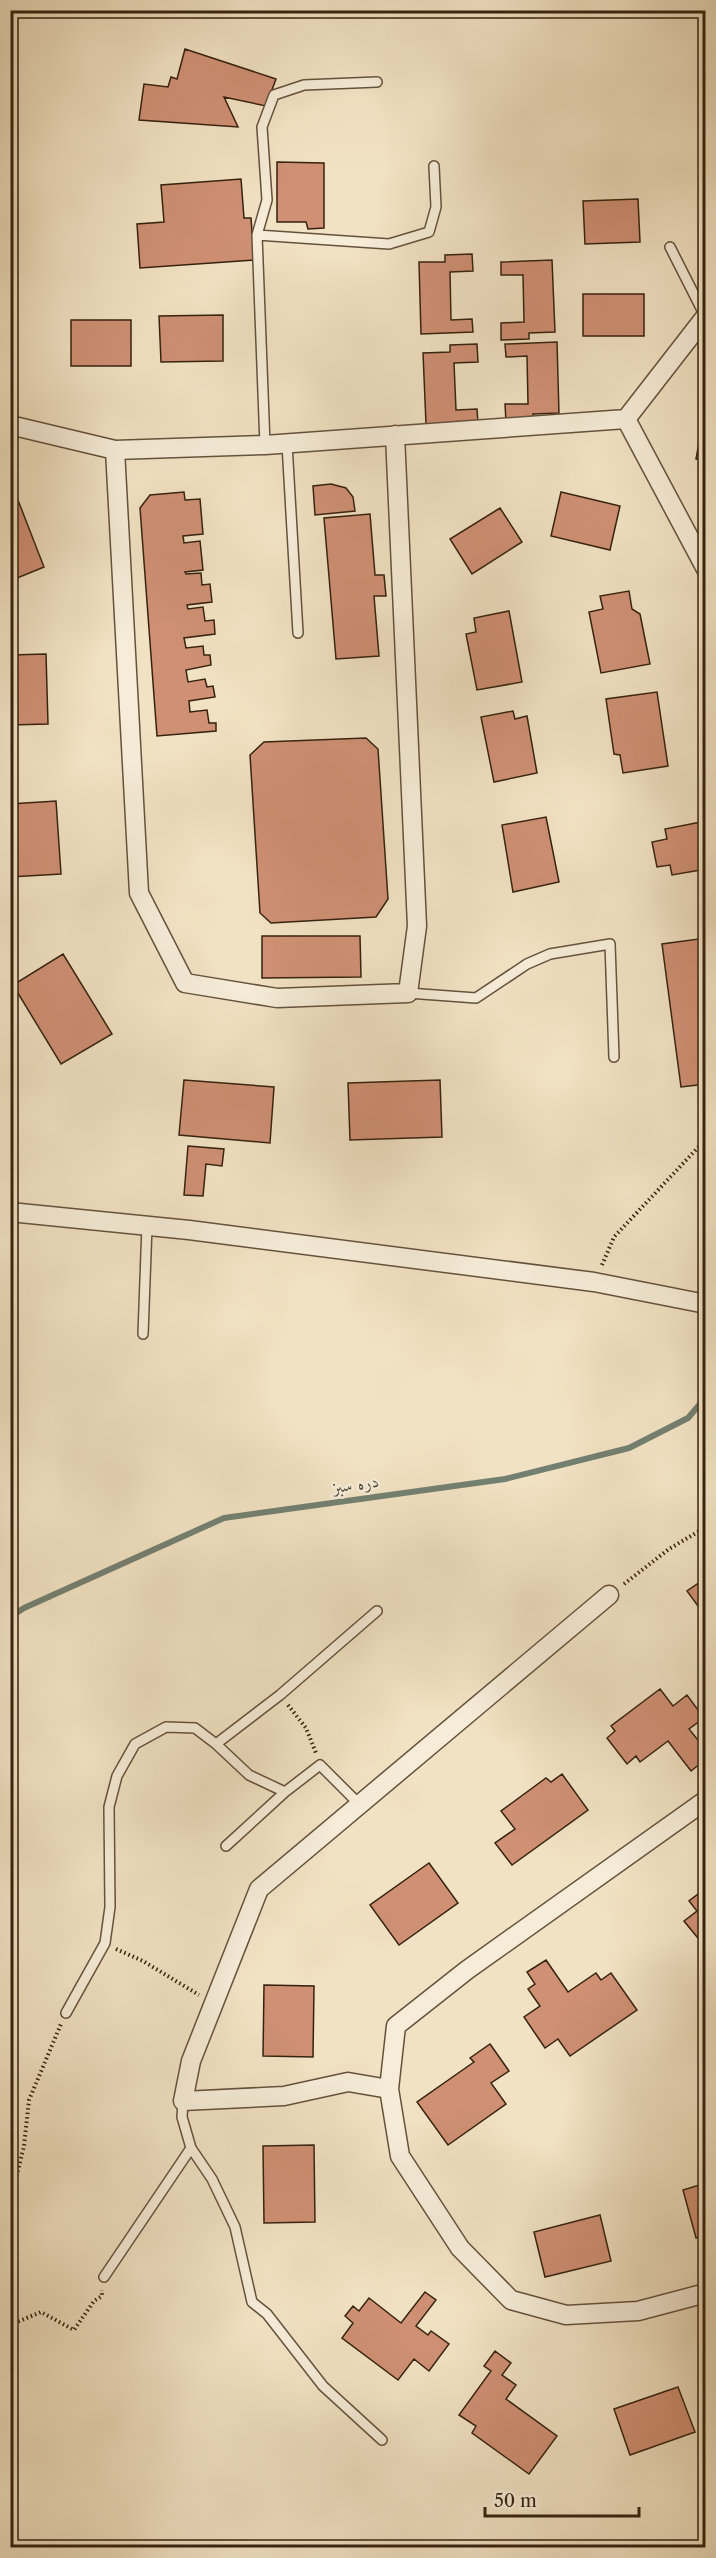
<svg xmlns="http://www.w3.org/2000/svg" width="716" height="2558" viewBox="0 0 716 2558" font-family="'Libre Caslon Text',Amiri,serif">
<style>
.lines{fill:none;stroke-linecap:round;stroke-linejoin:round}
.stream{stroke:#738071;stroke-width:6}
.building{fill:#cf9074;stroke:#36220f;stroke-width:1.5}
.lane-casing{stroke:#65523c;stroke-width:12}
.street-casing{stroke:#65523c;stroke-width:21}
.path{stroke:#36220f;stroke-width:4;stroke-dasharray:1.5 3;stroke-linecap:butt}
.lane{stroke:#f6ecd8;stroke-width:9}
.street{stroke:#f6ecd8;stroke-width:18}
.labels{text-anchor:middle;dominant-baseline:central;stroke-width:4.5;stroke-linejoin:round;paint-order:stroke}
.water-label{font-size:18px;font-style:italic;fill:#545140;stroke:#f6ecd8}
</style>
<rect width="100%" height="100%" fill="#f1e2c3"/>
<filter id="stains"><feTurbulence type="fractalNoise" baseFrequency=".00333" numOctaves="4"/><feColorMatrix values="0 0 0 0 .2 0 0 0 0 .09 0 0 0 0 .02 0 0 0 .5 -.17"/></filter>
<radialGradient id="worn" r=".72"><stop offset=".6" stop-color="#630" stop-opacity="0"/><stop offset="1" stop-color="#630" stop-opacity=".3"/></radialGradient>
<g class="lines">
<path class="stream" d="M481,10l106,5 21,-5
M10,1617l14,-9 200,-90 281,-39 124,-31 59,-30 18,-21"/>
</g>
<path class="building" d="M185,49l91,30 -10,27 -42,-9 14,30 -99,-7 5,-36 24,3 3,-10 6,2z
M277,162l47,1v65l-16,1 -2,-7h-29z
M241,179l3,39h7l3,42 -114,8 -3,-44 27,-2 -3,-37z
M638,199l2,43 -55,2 -2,-43z
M472,254l1,17 -23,1 1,48 21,-1 1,13 -52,2 -2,-72h26v-7z
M552,260l3,72 -26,1v6l-28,1v-17l23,-1 -1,-47h-22v-13z
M583,294h61v42h-61z
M223,315v46l-62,1 -2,-46z
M71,320h60v46h-60z
M557,342l2,71 -26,1v7l-27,1 -1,-18h23l-1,-48 -21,1 -1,-13z
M477,344l1,18 -24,1 2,47 21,-1 1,14 -52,1 -3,-71 27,-1v-7z
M706,405v56l-10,-2z
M331,484l15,4 7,9 2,14 -40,4 -2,-29z
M184,492l1,8 15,-1 3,35 -20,2 1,7 16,-2 3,29 -18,2 1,2 15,-1 1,12 8,-1 2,18 -25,3 1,4 15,-2 2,14 9,-1 1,14 -31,4 2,10 17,-2 1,9h6l1,10 -25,5 2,12 17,-3 2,8 6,-1 2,11 -26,4 1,11 17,-2 2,13h7v8l-59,5 -17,-228 10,-13z
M561,492l59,14 -10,44 -59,-14z
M16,495l28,72 -34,14v-84z
M500,508l22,34 -50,32 -22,-35z
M370,514l5,61h9l2,21h-12l5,60 -43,3 -12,-141z
M629,591l3,18 8,5 10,50 -49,9 -12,-61 14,-3 -3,-13z
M509,611l13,71 -45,8 -11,-56 10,-2 -2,-14z
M46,654l2,70 -38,1v-70z
M657,692l11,74 -45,7 -3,-18 -6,-1 -8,-55z
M513,711l2,8 12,-3 10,57 -43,9 -13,-65z
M366,738l12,11 10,150 -12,18 -105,6 -11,-10 -10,-158 14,-13z
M56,801l5,73 -51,3v-73z
M546,817l13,65 -46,10 -11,-67z
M706,821v48l-34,6 -2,-10 -13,2 -5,-25 15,-3 -2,-10z
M262,936h98l1,41 -99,1z
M706,938v146l-25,3 -19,-143z
M63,954l49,80 -51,30 -48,-79z
M184,1080l90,7 -4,56 -91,-8z
M440,1080l2,57 -92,3 -2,-57z
M188,1146l36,3 -2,17 -16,-2 -3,32 -19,-1z
M706,1578v39l-19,-26z
M660,1689l13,17 14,-11 17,23 -15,11 17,21v9l-15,12 -23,-30 -28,21 -4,-6 -9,8 -20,-26 8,-7 -4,-5z
M562,1774l26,36 -76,55 -17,-22 20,-14 -14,-18 45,-33 5,4z
M429,1863l29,40 -59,42 -29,-40z
M706,1888v60l-22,-27 13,-10 -8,-10z
M546,1960l22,32 28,-19 5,7 10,-7 26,37 -67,46 -12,-17 -13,9 -21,-31 16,-11 -12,-17 7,-5 -8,-12z
M264,1985l50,1 -1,71 -50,-1z
M490,2044l19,27 -18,12 15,21 -58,41 -31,-43 57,-40 -4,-4z
M314,2145l1,77 -51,1 -1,-77z
M706,2183v52l-10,3 -13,-48z
M600,2215l11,46 -66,16 -11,-45z
M425,2292l11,8 -20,26 12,9 3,-4 18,13 -20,27 -15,-12 -16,21 -56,-42 11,-15 -8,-7 8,-10 6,5 10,-13 32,25z
M495,2351l16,12 -9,12 14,10 -10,14 51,37 -28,38 -57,-41 4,-7 -17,-11 32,-44 -7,-5z
M678,2387l17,45 -65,23 -16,-46z"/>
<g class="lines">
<defs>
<path id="lane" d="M257,235l132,9 40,-12 7,-25 -2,-41
M670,247l35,69
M287,444l11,189
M265,445l-8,-210 10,-35 -5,-73 12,-32 30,-10 73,-3
M408,993l68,5 51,-34 23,-10 60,-10 4,113
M143,1334l4,-108
M216,1744l64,-49 97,-84
M226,1846l59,-54
M66,2013l39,-70 5,-36 -1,-100 8,-31 18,-32 31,-17 29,1 21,16 33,31 36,17 35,-27 39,39
M191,2148l21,31 23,48 17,75 15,12 56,72 59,54
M104,2277l87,-129 -9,-31 1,-16"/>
<path id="street" d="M706,316l-80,103 80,150
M10,425l105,25 150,-5 361,-26
M115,450l24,443 46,90 92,15 131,-5 9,-67 -22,-491
M10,1212l179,18 405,52 112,22
M706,1800l-239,170 -71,56 -7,63 11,67 60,92 51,52 55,15 72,-4 68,-18
M389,2089l-41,-7 -64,14 -101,5 8,-40 68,-172 350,-294"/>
</defs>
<use href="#lane" class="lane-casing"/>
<use href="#street" class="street-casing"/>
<path class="path" d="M602,1265l12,-28 92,-98
M624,1584l45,-35 37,-22
M288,1705l18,23 10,25
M116,1949l27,12 56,34
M10,2243l3,-53 11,-44 5,-46 32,-76
M10,2325l31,-13 33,18 20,-29 8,-5v-6"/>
<use href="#lane" class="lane"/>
<use href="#street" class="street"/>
</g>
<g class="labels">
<g class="water-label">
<text transform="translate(356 1484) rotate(-8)">دره سبز</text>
</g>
</g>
<rect width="716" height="2558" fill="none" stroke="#f1e2c3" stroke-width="36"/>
<rect x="12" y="12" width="692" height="2534" fill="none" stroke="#36220f" stroke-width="3"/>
<rect x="18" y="18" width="680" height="2522" fill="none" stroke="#36220f" stroke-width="1.5"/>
<path d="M485 2507v9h154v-9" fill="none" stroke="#36220f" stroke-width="3"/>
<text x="494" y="2507" font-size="18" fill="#36220f" stroke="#f6ecd8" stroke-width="4.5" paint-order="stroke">50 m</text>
<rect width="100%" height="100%" filter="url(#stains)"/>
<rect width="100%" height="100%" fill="url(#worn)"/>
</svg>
